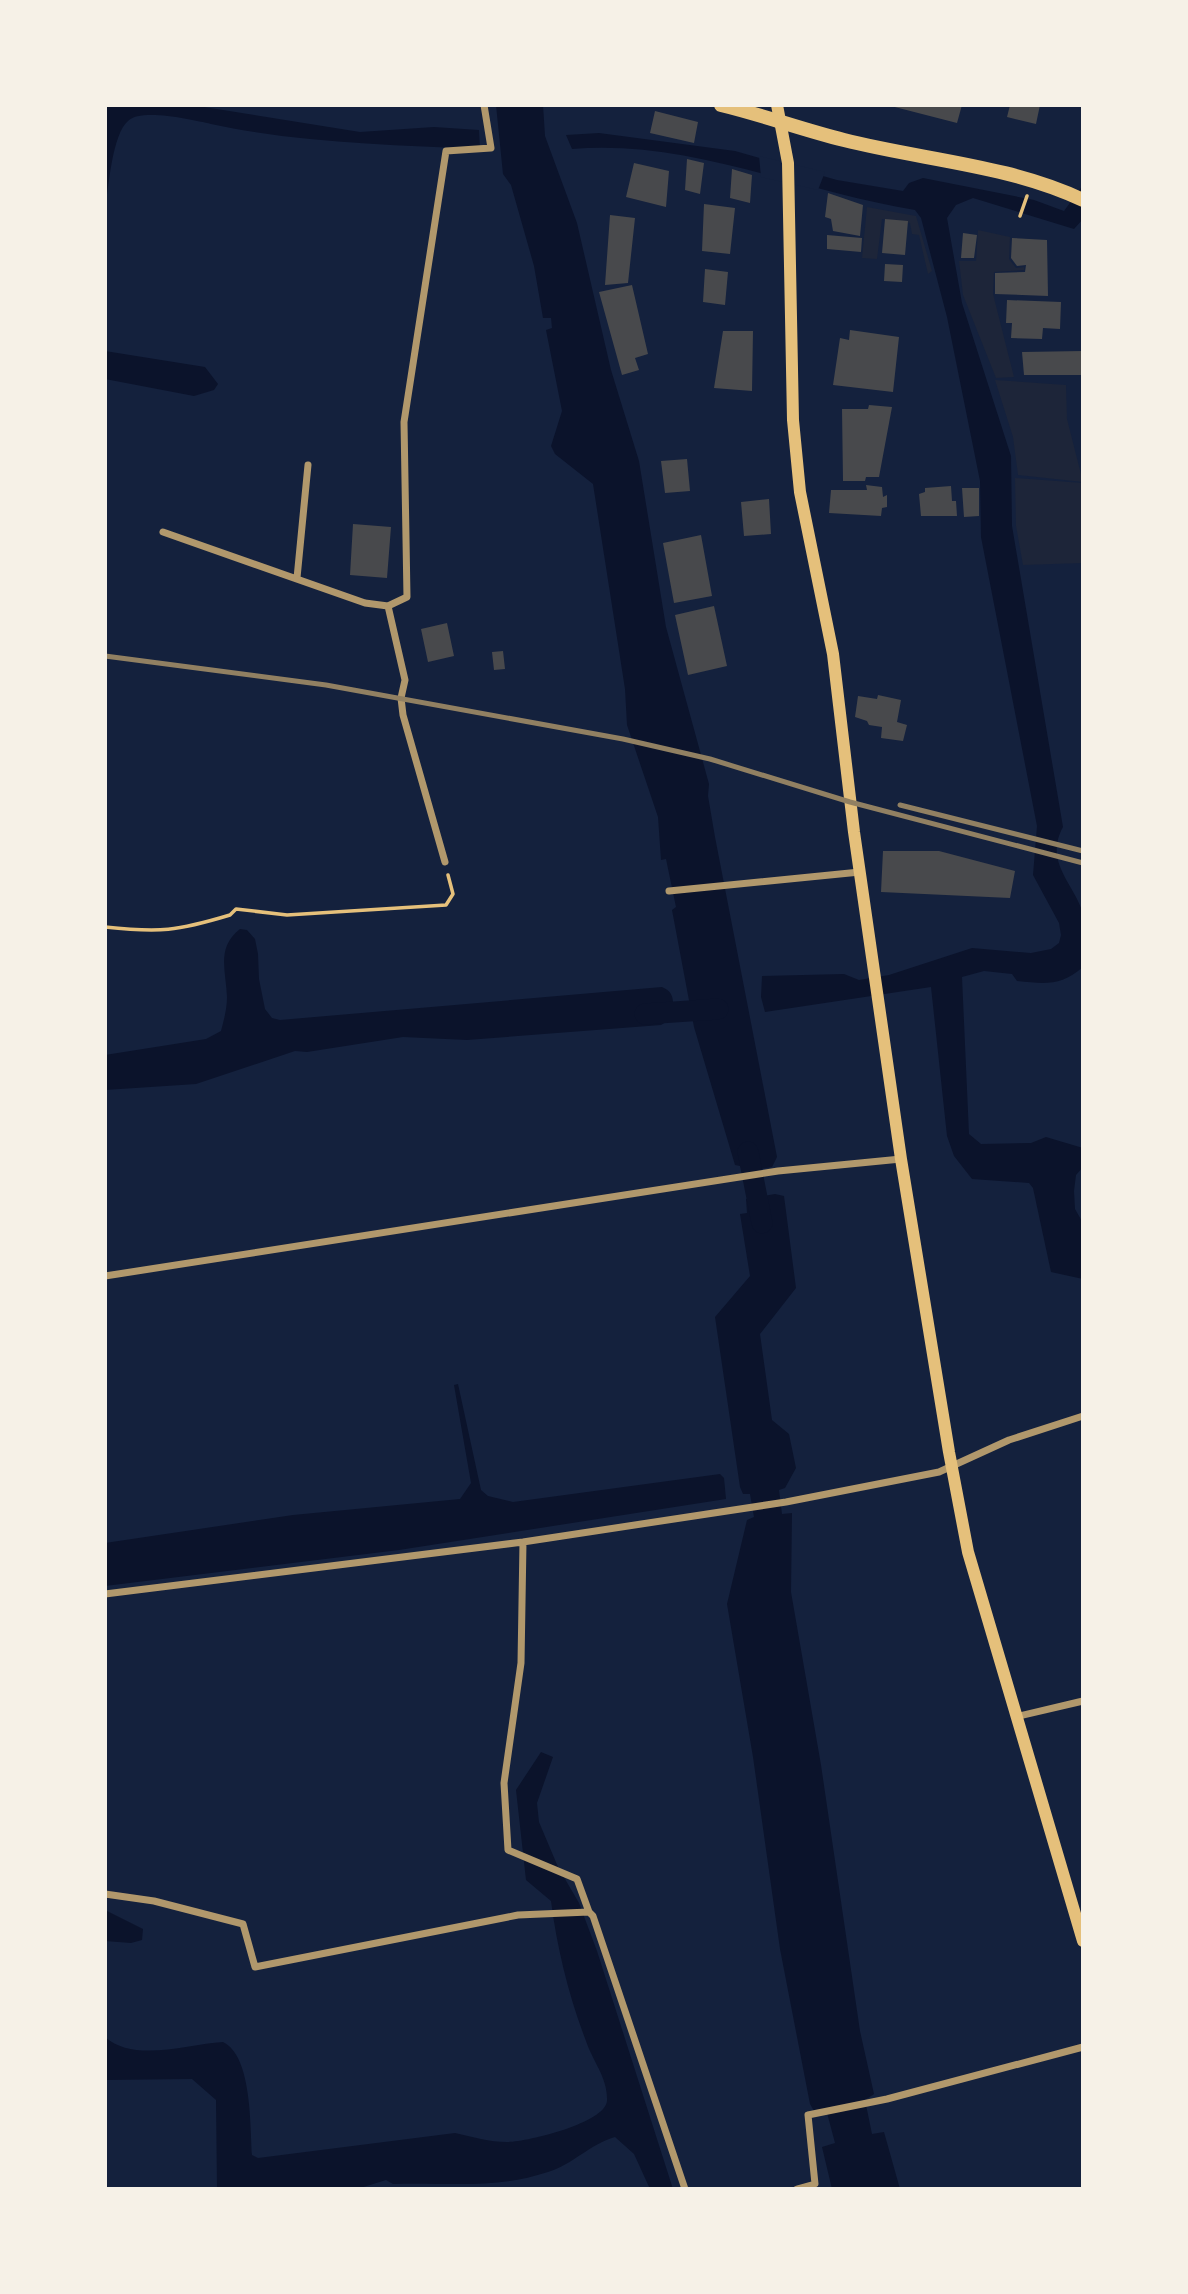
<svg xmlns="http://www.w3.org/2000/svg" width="1188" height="2294" viewBox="0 0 1188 2294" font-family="Inter,sans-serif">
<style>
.green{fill:#1d2539}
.water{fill:#0b132b}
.pier{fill:#14213d}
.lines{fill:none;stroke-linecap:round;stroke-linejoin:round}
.canal{stroke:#0b132b;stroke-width:21}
.building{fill:#48494c}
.path{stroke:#e5c07b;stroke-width:3.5}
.minor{stroke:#b1986c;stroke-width:7}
.secondary{stroke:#e5c07b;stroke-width:12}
.primary{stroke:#e5c07b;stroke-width:14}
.rail{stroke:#918062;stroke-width:5}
</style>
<rect width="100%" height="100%" fill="#14213d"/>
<path class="green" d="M867,207l49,9 16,55 -4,3 -9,-39 -7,-1 -2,-11 -28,-4 -5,40 -15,-1z
M978,230l32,7 -1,22 7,9 8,-1v3l-30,2 -1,22 21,83 -18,1 -33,-83 -4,-34h17z
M995,380l71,5 1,34 16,63 -65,-7 -5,-38z
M1015,478l68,5v80l-60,2 -7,-39z"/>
<path class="water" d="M105,105l93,1 162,26 74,-5 45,3 1,19c-90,-4 -182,-6 -269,-25 -18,-4 -70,-16 -83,-3 -16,14 -19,65 -23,87z
M496,105h47l2,31 32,87 34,147 28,91 27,166 43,157 -1,12 7,41 62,320 -5,10 -29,5 -3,-6 -5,-1 -41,-138 -22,-117 4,-3 -10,-48 -5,1 -3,-43 -31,-92 -2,-36 -32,-205 -38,-30 -4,-8 11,-35 -16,-81 6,-2 -1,-10h-8l-9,-52 -23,-81 -8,-11z
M599,133l136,18 102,29 66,11 6,-8 14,-5 111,22 30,11 19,-26v34l-9,10 -101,-31 -17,7 -9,13 15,85 49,153 1,70 51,301c-19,35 10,55 20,86 5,15 0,38 0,54 -22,19 -37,17 -66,14l-5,-7 -28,-3 -22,6 7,157 12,10 50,-1 15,-6 37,11v19l-7,8 -2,16 1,18 8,14v56l-32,-7 -18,-84 -4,-5 -57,-4 -18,-23 -7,-20 -16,-149 -166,25 -4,-15 1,-21 82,-2 15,6 30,-5 83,-27 59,5 20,-4 8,-6 2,-8 -2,-12 -26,-48 4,-49 -56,-289 -1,-56 -33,-164 -26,-99 -6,-8c-114,-18 -225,-71 -343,-61l-6,-14z
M105,351l100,16 13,17 -4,6 -20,6 -89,-17z
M240,929l7,1 8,9 3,15 1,25 6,30 7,9 8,2 382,-33c15,6 11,19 9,32l-10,6 -194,15 -64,-3 -96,15 -12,-1 -99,33 -91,6v-35l101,-16 15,-8c3,-11 6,-23 6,-34 -1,-27 -11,-49 13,-68z
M775,1194l9,2 12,92 -36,46 12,86 17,14 7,34 -11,20 -6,2 3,24 10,-1 -1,79 30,173 39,266 14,63 -9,6 7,34 12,-2 16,57h-68l-10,-42 13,-4 -9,-34 -12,2 -4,-7 -30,-155 -27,-192 -26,-153 20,-84 7,-3 -4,-23h-7l-3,-7 -25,-170 35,-41 -10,-62 7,-1 -1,-14z
M458,1384l23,106 7,6 25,6 207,-28 4,4 2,21 -327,51 -294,36v-43l188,-28 167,-16 11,-16 -17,-98z
M541,1752l12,5 -16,46 2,19 19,45 21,36 18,48 76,238h-23l-16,-35 -19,-17c-25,7 -43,28 -67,35 -55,18 -99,10 -155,12l-7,-4 -29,9h-140l-1,-89 -24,-21 -87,1v-43c29,26 83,7 118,5 29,14 27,83 29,113l6,3 197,-25c17,4 35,9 52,9 20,0 98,-19 100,-41 1,-23 -14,-39 -21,-60 -17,-44 -29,-93 -35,-140l-25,-21 -10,-90z
M105,1910l38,19 -1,11 -11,3 -26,-2z"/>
<path class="pier" d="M759,156l66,16 -7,18 -57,-13z"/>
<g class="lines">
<path class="canal" d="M645,1014l73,-5
M748,1152l14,71"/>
</g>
<path class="building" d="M887,105h75l-5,18z
M1010,105h30l-4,19 -29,-7z
M655,111l43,11 -4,21 -44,-10z
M687,159l17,4 -4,31 -15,-4z
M634,163l35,8 -3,36 -40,-10z
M732,169l20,6 -2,28 -20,-5z
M828,193l35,12 -3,31 -27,-5 -2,-12 -6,-2z
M704,204l31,4 -5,46 -28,-3z
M610,215l25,3 -7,65 -23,2z
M885,219l23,2 -3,34 -23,-2z
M963,233l14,2 -3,23h-13z
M827,235l35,3 -1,14 -34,-3z
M1012,238l35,2 1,56 -53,-2v-21l30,-1 1,-7 -9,1 -6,-8z
M885,264l18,1 -1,17 -18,-1z
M705,269l23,3 -3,33 -22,-3z
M632,285l16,69 -13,4 4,12 -17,5 -23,-83z
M1007,300l54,2 -1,27 -17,-1 -1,11 -31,-1 1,-15h-6z
M850,330l49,7 -6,55 -60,-7 7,-47 9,2z
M723,331h30l-1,60 -38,-3z
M1083,351v24h-59l-2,-23z
M869,405l23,2 -13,70h-13l-1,4h-22l-1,-72h26z
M687,459l3,32 -25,2 -4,-32z
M866,485l16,2 1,10 4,-2v12l-5,1 -1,8 -52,-3 2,-23h36z
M951,486l1,15h4l1,15h-36l-2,-22 6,-2v-4z
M962,488h17v28l-15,1z
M769,499l2,35 -27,2 -3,-34z
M353,524l38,3 -4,51 -37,-3z
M701,535l11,61 -38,7 -11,-60z
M714,606l13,60 -39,9 -13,-60z
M447,623l7,33 -26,6 -7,-33z
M503,651l2,18 -11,1 -2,-18z
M878,695l23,5 -4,22 10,3 -4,16 -22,-3 1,-11 -13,-2 -2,-4 -12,-4 3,-21 19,3z
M883,851h56l76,20 -5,27 -129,-6z"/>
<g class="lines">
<path class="path" d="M1020,216l7,-20
M105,927c55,6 72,4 125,-12l6,-6 51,6 159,-10 7,-11 -5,-19"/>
<path class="minor" d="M163,532l202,71 23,3 19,-9 -3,-175 42,-271 45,-3 -7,-43
M297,578l11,-113
M388,606l17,74 -4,18 2,17 42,147
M669,891l191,-19
M105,1276l673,-105 123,-12
M523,1542l-2,121 -17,120 4,67 69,29 12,33 4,4 92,273
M105,1594l418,-52 263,-40 153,-30 70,-32 74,-24
M1015,1717l68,-16
M105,1894l49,7 89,23 12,43 263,-52 71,-3
M797,2189l18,-5 -7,-69 79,-16 196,-52"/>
<path class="secondary" d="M777,105l11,58 5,257 7,72 33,162 21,178 47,327 48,293 19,100 115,389"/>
<path class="primary" d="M721,105c42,10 82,25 123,35 79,20 165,25 239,60"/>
<path class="rail" d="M105,656l221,29 297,54 87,20 140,43 233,61
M900,805l183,46"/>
</g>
<rect width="1188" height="2294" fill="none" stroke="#f6f1e7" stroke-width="214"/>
</svg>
